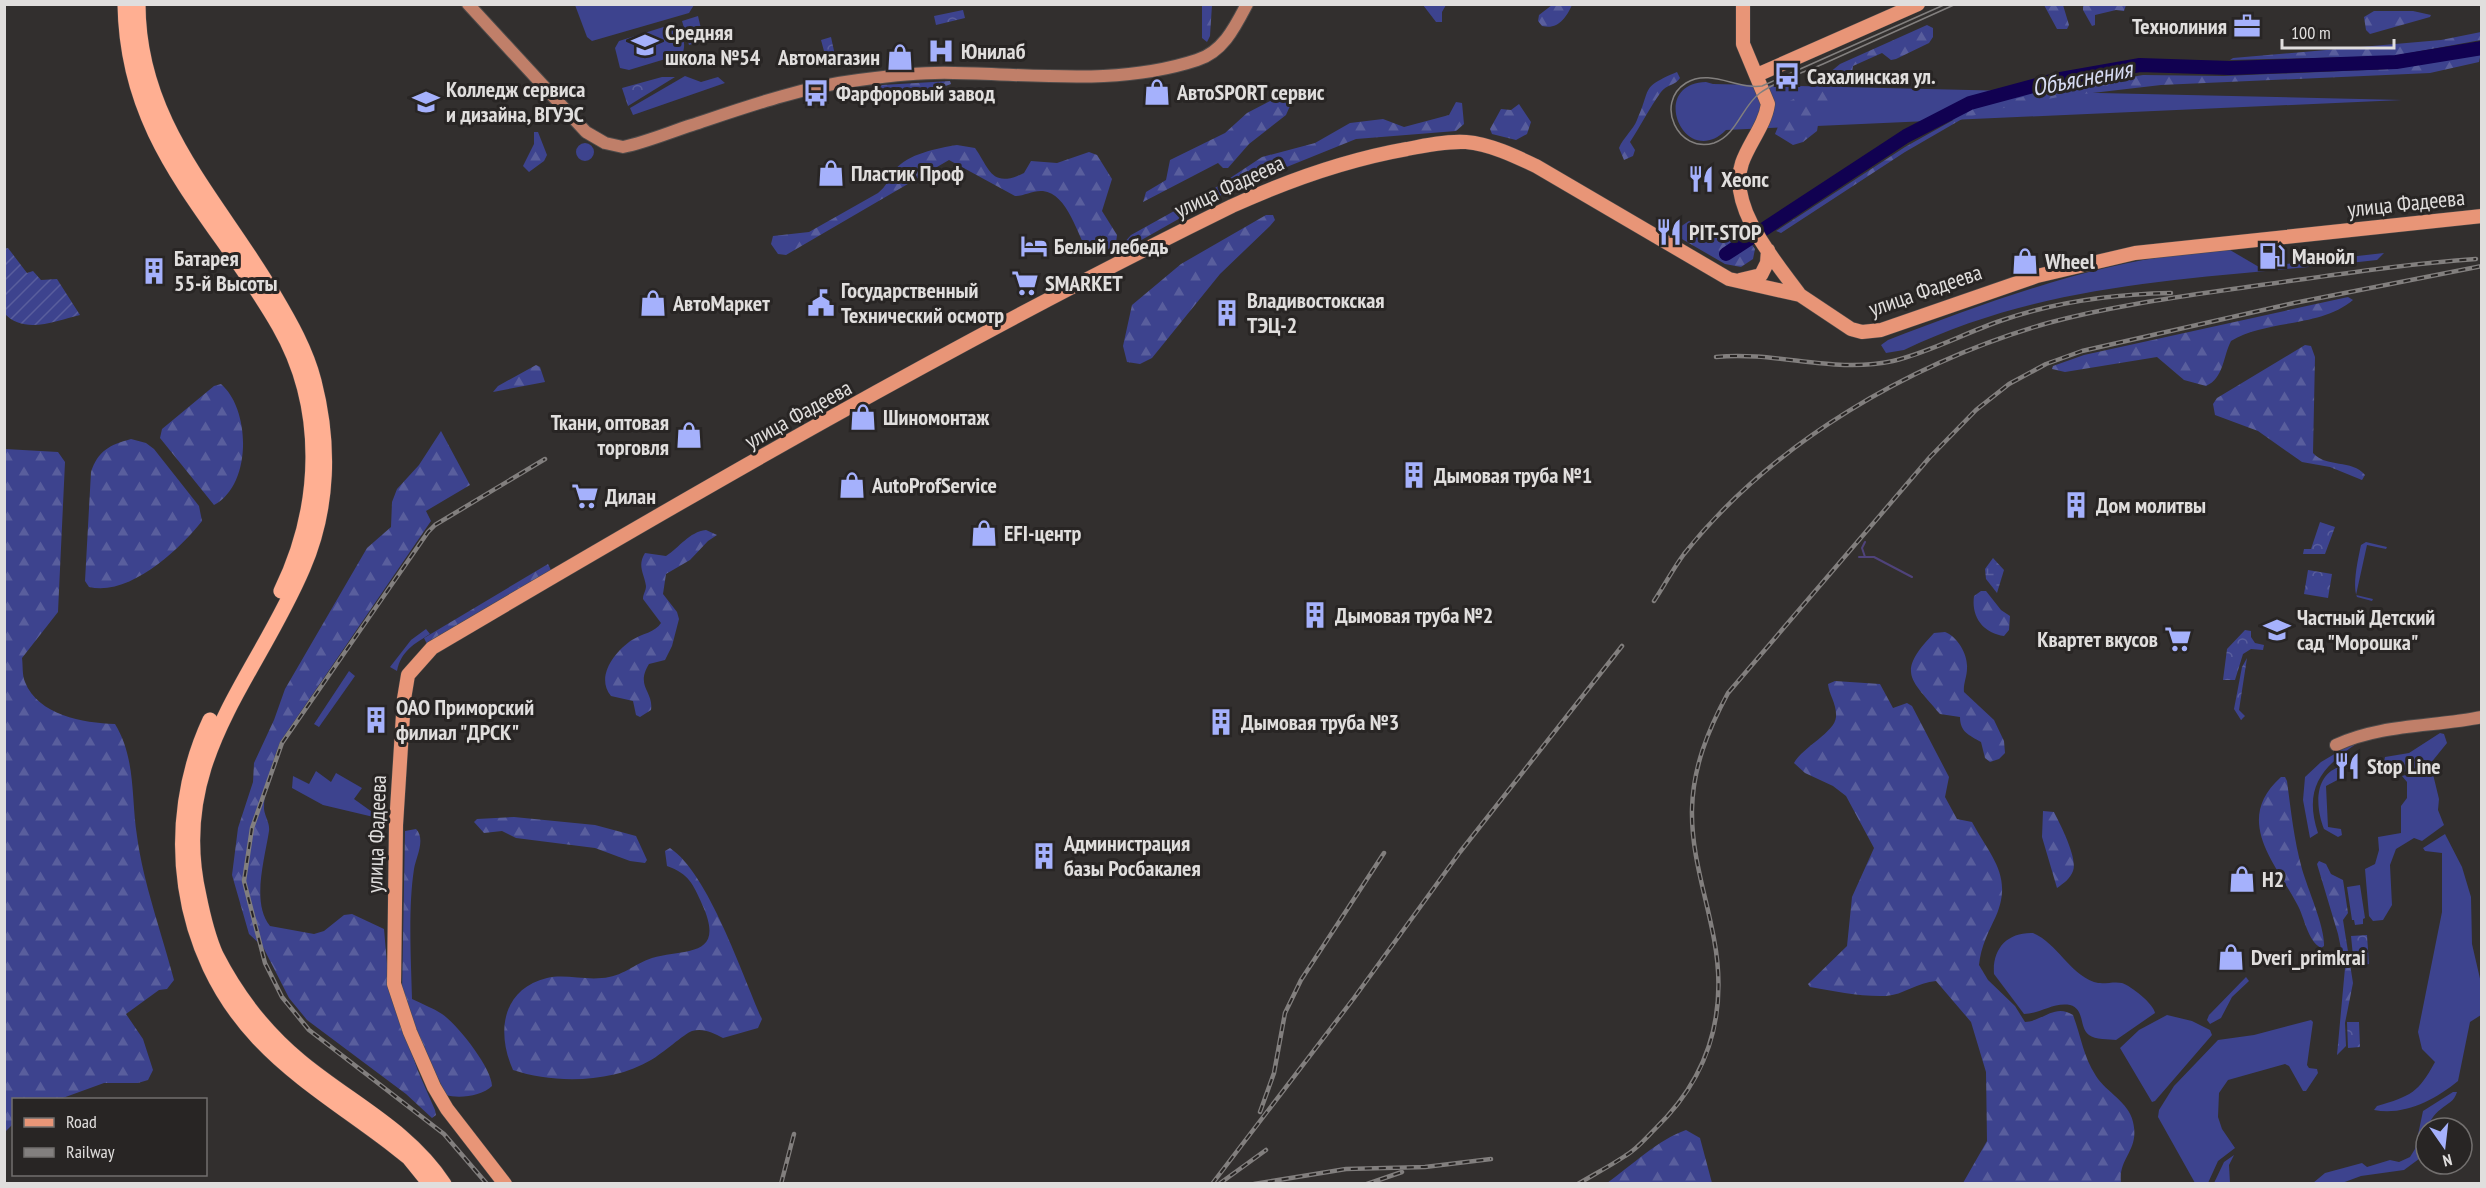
<svg xmlns="http://www.w3.org/2000/svg" width="2486" height="1188" viewBox="0 0 2486 1188" font-family="'PT Sans Narrow',sans-serif">
<style>
.grass{fill:#3d438e}
.forest{fill:url(#forest-firs)}
.wetland{fill:url(#wetland-marsh)}
.park{fill:url(#park-crowns)}
.garden{fill:url(#garden-furrows)}
.lines{fill:none;stroke-linecap:round;stroke-linejoin:round}
.stream{stroke:#4f437b;stroke-width:2}
.river{stroke:#110151;stroke-width:14}
.secondary-casing{stroke:#4e4b4a;stroke-width:14}
.primary-casing{stroke:#4e4b4a;stroke-width:15}
.highway-casing{stroke:#4e4b4a;stroke-width:16}
.secondary{stroke:#c07f69;stroke-width:12}
.primary{stroke:#e89577;stroke-width:14}
.highway{stroke:#ffaf92;stroke-width:15}
.tram{stroke:#827f7e;stroke-width:1.5}
.rail-casing{stroke:#827f7e;stroke-width:4.5}
.rail{stroke:#282524;stroke-width:2;stroke-dasharray:7;stroke-linecap:butt}
.labels{text-anchor:middle;dominant-baseline:central;stroke-width:6;stroke-linejoin:round;paint-order:stroke}
.poi-label{font-size:22px;font-weight:bold;fill:#e0dedd;stroke:#282524;text-anchor:start}
.street-label{font-size:22px;fill:#e0dedd;stroke:#282524}
.water-label{font-size:24px;font-style:italic;fill:#d7dcf3;stroke:#282524}
</style>
<defs>
<pattern id="forest-firs" width="22" height="20" patternUnits="userSpaceOnUse" patternTransform="scale(1.5)"><rect width="22" height="20" fill="#3d438e"/><path d="M5 1l3.5 6h-7zM16 11l3.5 6h-7z" fill="#595e9d"/></pattern>
<pattern id="wetland-marsh" width="20" height="14" patternUnits="userSpaceOnUse" patternTransform="scale(1.5)"><rect width="20" height="14" fill="#3d438e"/><path d="M1 5h8M5 5V1M11 12h8M15 12V8" fill="none" stroke="#595e9d"/></pattern>
<pattern id="park-crowns" width="20" height="18" patternUnits="userSpaceOnUse" patternTransform="scale(1.5)"><rect width="20" height="18" fill="#3d438e"/><path d="M2 6a3 3 0 1 1 6 0M12 15a3 3 0 1 1 6 0" fill="none" stroke="#595e9d"/></pattern>
<pattern id="garden-furrows" width="10" height="10" patternUnits="userSpaceOnUse" patternTransform="scale(1.5)"><rect width="10" height="10" fill="#3d438e"/><path d="M-1 1l2-2M0 10L10 0M9 11l2-2" fill="none" stroke="#595e9d"/></pattern>
</defs>
<rect width="100%" height="100%" fill="#322f2e"/>
<path class="grass" d="M694,5l-5,8 -97,28 -5,-4 -12,-32z
M1423,5h23l-4,7v10h-6z
M698,16l6,25 -15,4 -7,-24z
M673,24c10,5 14,21 9,30l-53,16 -9,-2 -5,-20 4,-7z
M685,76l16,6 17,-5 7,6 -92,32 -3,-7z
M1706,82l7,2 689,16 -676,30c-41,41 -79,-46 -20,-48z
M576 152a9 9 0 1 1 18 0a9 9 0 1 1-18 0Z
M2230,250l29,17 125,-14 -7,7c-164,19 -321,17 -473,90l-18,3 -5,-8 7,-5c110,-42 224,-85 342,-90z
M2366,542l21,5 -1,2 -19,-4 -11,50 17,4 -1,2 -15,-4c-5,-11 1,-38 4,-52z
M426,629l4,5c-16,10 -29,17 -33,37l-7,-4 21,-27z
M349,671l6,5 -36,51 -5,-3z
M2440,733l4,1 3,9 -17,21 -40,12h-9l4,-19 24,-4z
M2358,740l1,2c-37,25 -56,45 -41,91l-8,5 -7,-38 2,-23 16,-15z
M2339,767l4,4v6l-17,9 2,41 13,2 1,6 -4,2 -14,-8c-8,-20 -11,-53 15,-62z
M2427,769l5,1 7,29 -1,11 6,15 -22,16 -8,-3 -18,11 -6,16 2,40 -9,15 -10,1 -4,-5 -4,-47 10,-5 4,-14 -1,-13 23,-4v-27l6,-8v-16l-5,-6z
M316,771l15,11 5,-9 26,15 -8,11 28,20 -59,-14 -31,-17 1,-12 16,8z
M2445,834l17,33 9,30 1,47 9,39v32l-11,7 -12,59c-23,19 -54,35 -84,29l3,-4c34,-10 41,-13 58,-44l-13,-13 -4,-17 24,-120v-59l-17,-2 -2,-3z
M2360,885l5,33 -2,1v5l-8,1 -1,-5h-2l-5,-33z
M2033,933c25,11 35,39 61,49 9,3 19,-1 28,1 9,3 32,21 33,30l-39,27c-7,-1 -21,0 -27,-5 -10,-7 -4,-26 -19,-30 -17,-3 -30,9 -46,9l-30,-40c-2,-26 14,-42 39,-41z
M2246,977l3,4 -17,16 -11,21 -11,6 -3,-4 2,-5z
M2167,1015l25,6 18,9 2,5 -57,66 -3,1 -32,-54 19,-18z
M2311,1020l2,2 -6,43 2,3 8,1 1,4 -12,18h-3l-14,-25 -4,-2 -57,16 -9,13 -1,24 4,12 13,19 -17,13 -10,22h-13l-37,-66 1,-7 15,-24 44,-46 36,-5z
M2453,1092h4c-3,10 -9,11 -16,17 -16,12 -16,29 -18,47l-19,14 -43,6 -19,7h-29l12,-10 37,-10 5,4 23,-7 9,2 11,-5 5,-8 8,-38z
M2234,1155l-5,10 1,18h-16l10,-21z"/>
<path class="forest" d="M1202,5h10l-2,31 -3,6 -5,-4z
M1552,5h20c-6,13 -14,25 -30,21l-4,-5 1,-6z
M2044,5h19l6,20 -2,4h-10z
M2126,5l-2,6 -8,-1 -21,5v10l-3,1 -9,-16v-5z
M2374,11h39l18,4 -1,2 -60,17 -4,-4 -2,-13z
M1927,25l6,3v9l-4,6 -33,16 -5,1 -9,-7 -29,13 -2,14 -11,10 -1,10 -19,13 -3,18 -14,11 -10,3 -18,-11 13,-32 20,-11 5,-13h10l17,-14z
M2481,32v8l-88,16 -163,4 3,-2 208,-18z
M2481,53l-2,9 -49,11 -269,12 -103,12 -69,14 -27,8 -57,33 -124,81 -5,-2 129,-84 68,-38 79,-19 91,-15 81,1 166,-7z
M1677,72l3,6c-4,7 -14,7 -19,14 -12,17 -20,33 -31,50l5,8 -2,6 -9,4 -5,-12c4,-10 14,-18 18,-28 15,-32 2,-32 40,-48z
M950,81l1,3 -24,9 -44,9 -7,-2 -3,-7 9,-8z
M1287,92l6,7 -7,16 -37,29 -21,24h-5l-5,-5 -75,39 3,-10 20,-12 4,-20 55,-27 22,-20z
M1456,102l6,1 2,21 -8,7 -100,8 -126,51 -101,57 -6,-3 8,-9 81,-45 50,-33 53,-14 35,-20 33,-4 21,8 45,-12z
M1519,104l12,18 -4,12 -11,6 -24,-6 -2,-5 11,-20 10,1z
M534,132h4l9,23 -3,6 -15,11 -6,-6 11,-22z
M957,145l18,3c15,21 16,41 49,25l7,-12 26,2 32,-11 8,3 15,24 -10,32 15,24 -1,8 -15,12 -12,-1c-12,-19 -21,-60 -46,-63 -10,-1 -19,5 -28,5l-66,-36 -163,95 -8,-1 -7,-10 2,-8 36,-4 69,-39c9,-7 10,-14 17,-23 12,-16 43,-22 62,-25z
M1266,215h7l2,5 -5,6 -50,48 -68,84 -12,6 -13,-2 -4,-16 9,-41 49,-41z
M1689,221l35,17 10,-6h9l12,17 -2,10 -12,8 -16,-3 -50,-29 -1,-4z
M2348,297l5,3c-33,28 -86,19 -122,41 -8,15 -7,37 -25,45l-22,-6 -27,-23 -92,15 -13,-3 1,-3 31,-11z
M2305,345l6,1 4,11 -2,96c13,15 39,6 52,22l-3,5 -32,-13 -28,-5 -44,-31 -43,-16 -2,-11 4,-6z
M536,365l4,2 5,15 -52,10 5,-6z
M221,384c30,26 31,101 -7,121l-54,-67 2,-9 52,-43z
M441,431l29,54 -44,26 5,10 -151,221c-8,22 -16,44 -16,67 1,8 6,14 5,22 -4,27 -18,72 1,95l44,8 10,-3 20,-16 8,-1 32,15 5,58 29,84 17,39 1,5 -4,3 -26,-24 -99,-74 -18,-22 -26,-51 -14,-13 -17,-59 6,-47 15,-46 1,-19 20,-43 11,-31 82,-141 24,-21 1,-25 5,-13 22,-24z
M131,439l15,4 8,6 45,57 3,15c-22,28 -73,76 -113,66l-4,-6 6,-109c7,-21 18,-27 40,-33z
M5,449l53,3 7,10 -7,150 -36,46c1,7 0,17 3,24 13,33 58,41 90,42 21,34 16,74 22,112 6,46 25,98 37,144l-7,9 -8,1 -33,24 17,25 10,31 -5,10 -10,3h-34l-44,16 -46,1 -1,24 -8,8z
M706,530l11,5 -9,6 -18,19 -24,14 -3,20 14,18 2,7 -7,27 -7,14 -16,4c-14,23 5,27 2,46l-11,7 -4,-2 -3,-14 -22,-5c-16,-19 4,-45 21,-56 9,-6 24,-8 29,-17l-18,-24c0,-5 3,-8 3,-13 -2,-13 -9,-20 -1,-33l21,3c14,-9 23,-24 40,-26z
M548,564l3,6 -124,74 -3,-6z
M1981,591h5l15,19 9,6 -1,14 -5,6c-20,-3 -33,-18 -30,-40z
M1945,632c13,5 23,23 22,36 0,9 -4,16 -3,24l30,28 10,21 1,12 -6,6 -9,3 -5,-4 -4,-16c-12,-7 -21,-10 -21,-25l-20,-3c-30,-36 -44,-41 -6,-81z
M1835,681l45,3 13,24 14,-5 5,3 37,71 -4,20 12,22 15,3c19,35 41,54 24,94 -8,17 -15,30 -17,49l9,15 27,26 10,16c18,-1 30,-19 48,-7 8,21 10,41 23,61 10,16 33,26 37,46 7,29 -15,35 -12,61h-158l24,-42 -1,-69 -15,-50 -35,-41c-18,1 -33,14 -50,15 -25,1 -52,-5 -76,-9l-2,-3 39,-38 5,-49 22,-49 -28,-52 -13,-10 -28,-13 -11,-10c9,-16 41,-31 42,-46 1,-13 -7,-22 -8,-33z
M2281,777h4l2,4c4,30 7,59 15,88 6,21 23,58 22,77l-3,2c-14,-8 -16,-30 -24,-44 -22,-42 -64,-84 -16,-127z
M2043,811l11,1c6,12 24,46 19,59 -3,8 -9,12 -16,17l-15,-51z
M514,817l81,8 41,11 11,24 -2,3 -15,-2 -35,-13 -79,-10 -14,-7 -18,2 -10,-11 3,-3z
M416,829c10,10 0,28 -2,40 -6,39 -3,91 -2,130 10,5 21,9 30,15 15,10 50,54 50,72 -10,10 -33,13 -46,9l-37,-78 -7,-25 3,-161z
M670,848c39,26 72,127 92,171l-4,9 -35,10c-10,-5 -19,-10 -31,-7 -8,3 -30,23 -41,29 -38,23 -97,24 -138,10 -17,-38 -11,-81 34,-92 17,-4 37,2 55,0 20,-1 32,-14 50,-20 32,-10 75,1 50,-54 -9,-20 -13,-30 -35,-38l-2,-15z
M2319,861l7,3 5,10 12,6 5,33 -5,7 10,63 -8,40 1,23 -9,9 8,-87 -7,-34 -21,-70z
M1686,1130l14,8 12,45h-105c24,-17 52,-44 79,-53z"/>
<path class="wetland" d="M1993,558l11,12 -7,23 -11,-14 -1,-10z"/>
<path class="park" d="M963,10l2,8 -29,7 -2,-9z
M831,37l5,23 -9,2 -6,-22z
M662,77h13l-47,29 -6,-18z
M2320,522l15,5 -10,27h-22l1,-5h7z
M2308,570l24,4 -4,24 -24,-4z
M2245,630l6,1v6l4,6 9,2 -1,5 -12,-1 -8,5 -8,26h-12l4,-31z
M2247,658l-8,52 6,6 -4,4 -7,-11 8,-42z
M2367,935l2,29 -15,2 -3,-30z
M2347,1022h12l1,25 -12,1z"/>
<path class="garden" d="M8,248l19,25 6,-2 8,9 16,-1 23,36c-25,6 -56,20 -76,-2v-64z"/>
<g class="lines">
<path class="stream" d="M1859,557h15l38,20
M1865,557l-3,-9 3,-6"/>
<path class="river" d="M1726,254l180,-118 64,-33 85,-23 85,-15 90,3 166,-6 86,-14"/>
<defs>
<path id="secondary" d="M468,4l118,128 19,11 18,4c24,-5 47,-15 69,-22 54,-18 110,-38 167,-45 31,-4 63,-8 95,-7 81,1 164,13 243,-13 26,-8 38,-33 50,-56
M2336,745c45,-21 97,-18 146,-28"/>
<path id="primary" d="M1743,4v40l25,60c-3,21 -19,39 -26,59 -15,44 34,99 58,132
M1757,75l161,-71
M1740,280l21,-5 6,-12 1,-13
M505,1184l-58,-75 -13,-22 -24,-55 -16,-48 2,-159 8,-126 4,-24 24,-27c262,-155 527,-308 800,-442 57,-26 113,-46 175,-57 19,-4 39,-8 59,-7 24,2 49,14 70,24l193,113 71,16 51,34 11,3 19,-2 156,-54 98,-23 347,-37"/>
<path id="highway" d="M125,4c2,141 90,210 154,322 47,82 43,181 2,265
M138,4c0,120 80,195 136,291 16,27 32,55 40,86 16,62 15,127 -11,187 -48,113 -135,193 -104,328 4,20 9,41 17,59 21,41 49,77 84,106 49,41 108,68 144,123
M210,720c-49,105 -32,233 48,318 39,42 91,73 136,108l15,12 21,26"/>
</defs>
<use href="#secondary" class="secondary-casing"/>
<use href="#primary" class="primary-casing"/>
<use href="#highway" class="highway-casing"/>
<use href="#secondary" class="secondary"/>
<use href="#primary" class="primary"/>
<use href="#highway" class="highway"/>
<path class="tram" d="M1946,4l-184,82c-24,4 -52,-18 -76,-3 -32,20 -8,71 28,60 23,-8 28,-37 46,-50 18,-13 43,-20 63,-29 44,-20 89,-40 133,-60"/>
<defs>
<path id="rail" d="M1716,357c60,-6 118,17 177,4 37,-9 72,-28 107,-40 54,-19 115,-27 171,-28
M1654,601c10,-15 19,-32 30,-47 89,-112 228,-192 364,-231 66,-18 138,-27 206,-37 74,-10 147,-22 222,-27
M1260,1112l14,-39 11,-60 16,-33 83,-127
M487,1184l-43,-50 -135,-104 -27,-33 -17,-34 -21,-82 8,-53 30,-85 146,-211 7,-7 110,-66
M781,1184l13,-50
M1212,1184l142,-186 106,-146 162,-206
M1219,1184l47,-34
M1254,1184l92,-15 79,-2 66,-8
M1367,1184l35,-12
M1578,1184c15,-9 32,-18 47,-28 12,-7 20,-17 30,-27 55,-53 73,-116 59,-190 -8,-44 -23,-85 -22,-130 1,-42 16,-79 36,-116l202,-236 46,-47 33,-26 37,-20 36,-13 212,-48 188,-37"/>
</defs>
<use href="#rail" class="rail-casing"/>
<use href="#rail" class="rail"/>
</g>
<defs>
<symbol id="office-bare" viewBox="-9 -9 18 18"><path d="M-6-3h4V-5.5h4V-3h4V5H-6ZM-1-4.5V-3h2v-1.5ZM-6 0V1H6V0Z" fill="#a5b1fc" stroke="#282524" stroke-width="2.5" paint-order="stroke"/></symbol>
<symbol id="school-bare" viewBox="-9 -9 18 18"><path d="M0-5L7-2L0 1L-7-2ZM-4 1L0 2.5L4 1V4Q0 6-4 4Z" fill="#a5b1fc" stroke="#282524" stroke-width="2.5" paint-order="stroke"/></symbol>
<symbol id="hospital-bare" viewBox="-9 -9 18 18"><path d="M-5-5h3v3.5h4V-5h3V5h-3V1.5h-4V5h-3Z" fill="#a5b1fc" stroke="#282524" stroke-width="2.5" paint-order="stroke"/></symbol>
<symbol id="shop-bare" viewBox="-9 -9 18 18"><path d="M-5-2.5h2.3a2.7 3.5 0 0 1 5.4 0H5L5.5 6h-11ZM-1.5-2.5h3a1.5 2.3 0 0 0-3 0Z" fill="#a5b1fc" stroke="#282524" stroke-width="2.5" paint-order="stroke"/></symbol>
<symbol id="bus-bare" viewBox="-9 -9 18 18"><path d="M-5-6H5V4H4V6H2V4H-2V6H-4V4H-5ZM-3.5-4V0h7V-4ZM-3.5 1.2v1.5H-2V1.2ZM2 1.2v1.5H3.5V1.2Z" fill="#a5b1fc" stroke="#282524" stroke-width="2.5" paint-order="stroke"/></symbol>
<symbol id="university-bare" viewBox="-9 -9 18 18"><path d="M0-5L7-2L0 1L-7-2ZM-4 1L0 2.5L4 1V4Q0 6-4 4Z" fill="#a5b1fc" stroke="#282524" stroke-width="2.5" paint-order="stroke"/></symbol>
<symbol id="restaurant-bare" viewBox="-9 -9 18 18"><path d="M-5-6h1v4h1v-4h1v4h1v-4h1v5L-1.5 .5V6h-2V.5L-5-1ZM5-6V6H3V1.5H1.5Q1.5-4 5-6Z" fill="#a5b1fc" stroke="#282524" stroke-width="2.5" paint-order="stroke"/></symbol>
<symbol id="hotel-bare" viewBox="-9 -9 18 18"><path d="M-6-4.5h1.5V1H6V5H4.5V3h-9V5H-6ZM-4 0a1.8 1.8 0 1 1 3.6 0ZM.5 0V-2.5h3Q6-2.5 6 0Z" fill="#a5b1fc" stroke="#282524" stroke-width="2.5" paint-order="stroke"/></symbol>
<symbol id="fuel-bare" viewBox="-9 -9 18 18"><path d="M-5.5-6h7V0h2V4h1.3V-2.5L3-4.5l.8-.8L6-3V5H2.5V1h-1V6h-7ZM-4.2-4.7v3.2H.2V-4.7Z" fill="#a5b1fc" stroke="#282524" stroke-width="2.5" paint-order="stroke"/></symbol>
<symbol id="building-bare" viewBox="-9 -9 18 18"><path d="M-4-6H4V6H1V3H-1V6H-4ZM-2.5-4.3h1.7v1.8h-1.7ZM.8-4.3h1.7v1.8H.8ZM-2.5-1h1.7V.8h-1.7ZM.8-1h1.7V.8H.8Z" fill="#a5b1fc" stroke="#282524" stroke-width="2.5" paint-order="stroke"/></symbol>
<symbol id="supermarket-bare" viewBox="-9 -9 18 18"><path d="M-6-5.5h2.5l.6 2H6L4.5 2H-2.5L-4.4-4H-6ZM-1.5 3.2a1.3 1.3 0 1 0 .1 0ZM3 3.2a1.3 1.3 0 1 0 .1 0Z" fill="#a5b1fc" stroke="#282524" stroke-width="2.5" paint-order="stroke"/></symbol>
<symbol id="civic-bare" viewBox="-9 -9 18 18"><path d="M-.6-6.5H3V-4.5H.6V-3L4-1V1h2V6H-6V1h2V-1L-.6-3ZM-1.2 2.5V6h2.4V2.5Z" fill="#a5b1fc" stroke="#282524" stroke-width="2.5" paint-order="stroke"/></symbol>
</defs>
<g fill-rule="evenodd">
<use href="#office-bare" x="2228" y="7" width="38" height="38"/>
<use href="#school-bare" x="626" y="26" width="38" height="38"/>
<use href="#hospital-bare" x="922" y="32" width="38" height="38"/>
<use href="#shop-bare" x="881" y="38" width="38" height="38"/>
<use href="#bus-bare" x="1768" y="57" width="38" height="38"/>
<use href="#shop-bare" x="1138" y="73" width="38" height="38"/>
<use href="#bus-bare" x="797" y="74" width="38" height="38"/>
<use href="#university-bare" x="407" y="83" width="38" height="38"/>
<use href="#shop-bare" x="812" y="154" width="38" height="38"/>
<use href="#restaurant-bare" x="1682" y="160" width="38" height="38"/>
<use href="#restaurant-bare" x="1650" y="213" width="38" height="38"/>
<use href="#hotel-bare" x="1015" y="227" width="38" height="38"/>
<use href="#fuel-bare" x="2253" y="237" width="38" height="38"/>
<use href="#shop-bare" x="2006" y="242" width="38" height="38"/>
<use href="#building-bare" x="135" y="252" width="38" height="38"/>
<use href="#supermarket-bare" x="1006" y="264" width="38" height="38"/>
<use href="#shop-bare" x="634" y="284" width="38" height="38"/>
<use href="#civic-bare" x="802" y="284" width="38" height="38"/>
<use href="#building-bare" x="1208" y="294" width="38" height="38"/>
<use href="#shop-bare" x="844" y="398" width="38" height="38"/>
<use href="#shop-bare" x="670" y="416" width="38" height="38"/>
<use href="#building-bare" x="1395" y="456" width="38" height="38"/>
<use href="#shop-bare" x="833" y="466" width="38" height="38"/>
<use href="#supermarket-bare" x="566" y="477" width="38" height="38"/>
<use href="#building-bare" x="2057" y="486" width="38" height="38"/>
<use href="#shop-bare" x="965" y="514" width="38" height="38"/>
<use href="#building-bare" x="1296" y="596" width="38" height="38"/>
<use href="#school-bare" x="2258" y="611" width="38" height="38"/>
<use href="#supermarket-bare" x="2159" y="620" width="38" height="38"/>
<use href="#building-bare" x="357" y="701" width="38" height="38"/>
<use href="#building-bare" x="1202" y="703" width="38" height="38"/>
<use href="#restaurant-bare" x="2328" y="747" width="38" height="38"/>
<use href="#building-bare" x="1025" y="837" width="38" height="38"/>
<use href="#shop-bare" x="2223" y="860" width="38" height="38"/>
<use href="#shop-bare" x="2212" y="938" width="38" height="38"/>
</g>
<g class="labels">
<g class="poi-label">
<text x="2227" y="26" text-anchor="end">Технолиния</text>
<text x="665" y="32">Средняя<tspan x="665" dy="25">школа №54</tspan></text>
<text x="961" y="51">Юнилаб</text>
<text x="880" y="57" text-anchor="end">Автомагазин</text>
<text x="1807" y="76">Сахалинская ул.</text>
<text x="446" y="89">Колледж сервиса<tspan x="446" dy="25">и дизайна, ВГУЭС</tspan></text>
<text x="1177" y="92">АвтоSPORT сервис</text>
<text x="836" y="93">Фарфоровый завод</text>
<text x="851" y="173">Пластик Проф</text>
<text x="1721" y="179">Хеопс</text>
<text x="1689" y="232">PIT-STOP</text>
<text x="1054" y="246">Белый лебедь</text>
<text x="2292" y="256">Манойл</text>
<text x="174" y="258">Батарея<tspan x="174" dy="25">55-й Высоты</tspan></text>
<text x="2045" y="261">Wheel</text>
<text x="1045" y="283">SMARKET</text>
<text x="841" y="290">Государственный<tspan x="841" dy="25">Технический осмотр</tspan></text>
<text x="1247" y="300">Владивостокская<tspan x="1247" dy="25">ТЭЦ-2</tspan></text>
<text x="673" y="303">АвтоМаркет</text>
<text x="883" y="417">Шиномонтаж</text>
<text x="669" y="422" text-anchor="end">Ткани, оптовая<tspan x="669" dy="25">торговля</tspan></text>
<text x="1434" y="475">Дымовая труба №1</text>
<text x="872" y="485">AutoProfService</text>
<text x="605" y="496">Дилан</text>
<text x="2096" y="505">Дом молитвы</text>
<text x="1004" y="533">EFI-центр</text>
<text x="1335" y="615">Дымовая труба №2</text>
<text x="2297" y="617">Частный Детский<tspan x="2297" dy="25">сад "Морошка"</tspan></text>
<text x="2158" y="639" text-anchor="end">Квартет вкусов</text>
<text x="396" y="707">ОАО Приморский<tspan x="396" dy="25">филиал "ДРСК"</tspan></text>
<text x="1241" y="722">Дымовая труба №3</text>
<text x="2367" y="766">Stop Line</text>
<text x="1064" y="843">Администрация<tspan x="1064" dy="25">базы Росбакалея</tspan></text>
<text x="2262" y="879">H2</text>
<text x="2251" y="957">Dveri_primkrai</text>
</g>
<g class="street-label">
<text transform="translate(1229 186) rotate(-25)">улица Фадеева</text>
<text transform="translate(2406 203) rotate(-6)">улица Фадеева</text>
<text transform="translate(1925 290) rotate(-19)">улица Фадеева</text>
<text transform="translate(798 414) rotate(-29)">улица Фадеева</text>
<text transform="translate(376 834) rotate(-88)">улица Фадеева</text>
</g>
<g class="water-label">
<text transform="translate(2082 78) rotate(-11)">Объяснения</text>
</g>
</g>
<rect width="2486" height="1188" fill="none" stroke="#e0dedd" stroke-width="12"/>
<rect x="12" y="1098" width="195" height="78" fill="#282524" stroke="#726f6e" stroke-width="1.5"/>
<rect x="24" y="1118" width="30" height="9" fill="#e89577" stroke="#726f6e" stroke-width="1.5"/>
<text x="66" y="1128" font-size="18" fill="#e0dedd">Road</text>
<rect x="24" y="1148" width="30" height="9" fill="#827f7e" stroke="#726f6e" stroke-width="1.5"/>
<text x="66" y="1158" font-size="18" fill="#e0dedd">Railway</text>
<g transform="translate(2444 1146) rotate(166)"><circle r="28" fill="#282524" stroke="#726f6e" stroke-width="1.5"/>
<path d="M0-4.5L10 22L0 15L-10 22Z" fill="#a5b1fc"/>
<text y="-9" font-size="16" font-weight="bold" text-anchor="middle" fill="#e0dedd">N</text>
</g>
<path d="M2282 39v9h112v-9" fill="none" stroke="#e0dedd" stroke-width="3"/>
<text x="2291" y="39" font-size="18" fill="#e0dedd" stroke="#282524" stroke-width="4.5" paint-order="stroke">100 m</text>
</svg>
